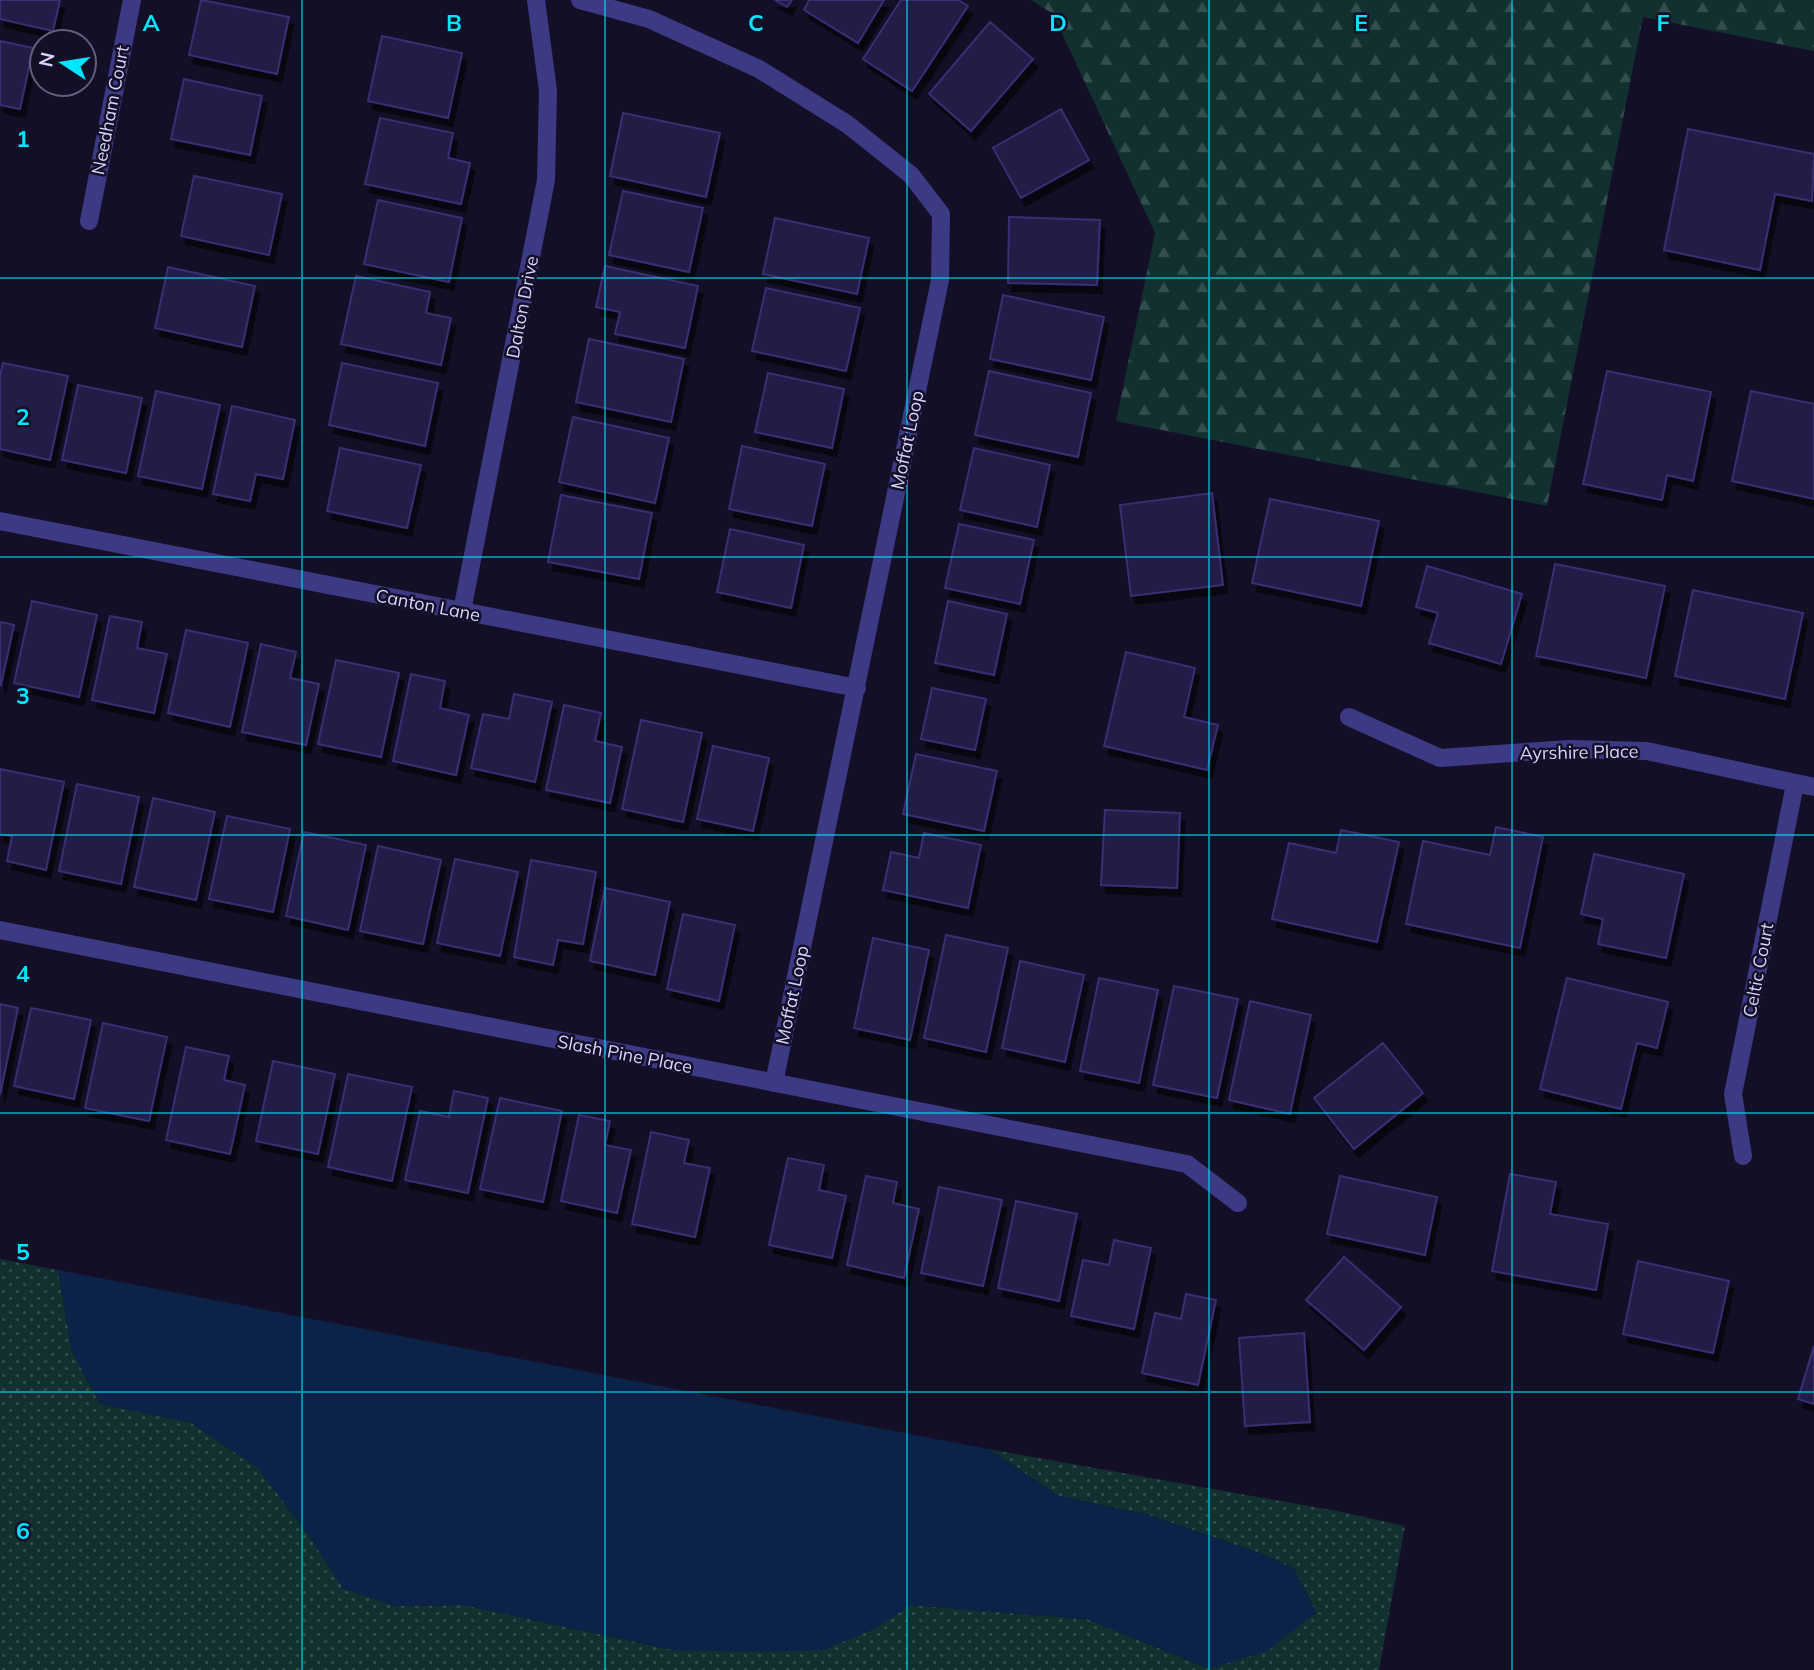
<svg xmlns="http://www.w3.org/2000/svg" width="1814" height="1670" viewBox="0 0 1814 1670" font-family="Mulish,sans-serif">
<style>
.green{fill:url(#green-dots)}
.forest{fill:url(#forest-firs)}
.water{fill:#0c2248}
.building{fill:#241b47;stroke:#3b2d73;stroke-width:2;filter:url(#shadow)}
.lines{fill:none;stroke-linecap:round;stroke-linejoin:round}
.minor{stroke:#3d3a85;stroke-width:18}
.grid{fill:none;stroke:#00e5ff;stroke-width:2;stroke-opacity:0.55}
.labels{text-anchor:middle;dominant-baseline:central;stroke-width:5;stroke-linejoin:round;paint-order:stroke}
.street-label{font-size:18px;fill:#d9d4ff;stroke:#130f26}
.grid-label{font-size:23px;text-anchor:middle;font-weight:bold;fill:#00e5ff;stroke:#130f26;stroke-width:5;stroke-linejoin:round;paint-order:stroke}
</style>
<defs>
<pattern id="green-dots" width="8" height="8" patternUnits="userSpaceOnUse" patternTransform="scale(1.75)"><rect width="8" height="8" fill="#12302f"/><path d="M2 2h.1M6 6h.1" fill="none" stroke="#344d4e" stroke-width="1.8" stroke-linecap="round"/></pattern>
<pattern id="forest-firs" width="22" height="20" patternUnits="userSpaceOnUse" patternTransform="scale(1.75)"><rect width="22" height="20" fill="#12302f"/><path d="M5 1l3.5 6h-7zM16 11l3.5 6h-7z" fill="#344d4e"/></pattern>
<filter id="shadow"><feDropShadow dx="4.5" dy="8" stdDeviation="0" flood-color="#0009"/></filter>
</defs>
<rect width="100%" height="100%" fill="#130f26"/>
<path class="green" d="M0,1259l58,11 14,81 28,53 90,18 68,46 49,65 36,55 51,18 70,-1 210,45 200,-21 36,-24 177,14 123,50 106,-56 -22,-44 -29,-14 -116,-40 -90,-19 -71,-47 349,62 68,15 -26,144h-1379z"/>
<path class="forest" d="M1031,0h783v51l-171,-34 -96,489 -431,-85 39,-188 -102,-219z"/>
<path class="water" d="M58,1270l930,179 71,47 90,19 116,40 29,14 22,43 -47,38 -59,19 -123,-50 -176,-14 -37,24 -51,21 -63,2 -86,-2 -210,-45 -70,1 -51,-18 -36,-55 -49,-65 -68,-46 -90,-18 -28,-53z"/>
<path class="building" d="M0,0h60l-7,31 -53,-12z
M201,0l88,17 -12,57 -88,-19z
M775,0h17l-5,7z
M809,0h75l-26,43 -54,-33z
M901,0h57l10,6 -56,85 -49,-32z
M990,22l43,37 -62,72 -42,-37z
M382,36l80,17 -14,65 -80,-17z
M0,41l33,7 -13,61 -20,-4z
M184,79l78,17 -12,59 -79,-16z
M1061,109l28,51 -68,38 -28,-50z
M623,113l97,20 -14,64 -96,-21z
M380,118l73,15 -5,25 22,5 -9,41 -96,-20z
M1688,129l126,25 -2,47 -37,-7 -15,76 -96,-20z
M194,176l88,18 -13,61 -88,-19z
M623,191l80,17 -14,64 -80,-17z
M378,200l84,18 -13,64 -85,-18z
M1009,217l91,3 -3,65 -89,-2z
M775,218l94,20 -12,56 -94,-20z
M605,266l93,20 -13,62 -70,-14 5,-22 -24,-5z
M168,267l87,19 -13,61 -87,-19z
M356,276l74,16 -4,21 25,5 -10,47 -100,-21z
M766,288l94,20 -14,63 -94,-20z
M1003,295l101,22 -13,63 -101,-21z
M589,339l95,20 -13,63 -95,-20z
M3,363l65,13 -18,84 -50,-11v-73z
M342,363l96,20 -13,63 -96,-21z
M989,371l102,22 -13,64 -103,-22z
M1607,371l104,21 -18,89 -26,-6 -5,25 -79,-16z
M768,373l76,16 -12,59 -77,-16z
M78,385l64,13 -16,75 -64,-13z
M156,391l64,14 -18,84 -64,-13z
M1751,391l63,13v95l-82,-18z
M232,406l63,14 -12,59 -27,-5 -6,27 -37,-7z
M573,417l96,21 -14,65 -96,-21z
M742,446l83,18 -13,62 -83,-17z
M340,448l81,17 -14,63 -80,-17z
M974,448l76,17 -13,62 -77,-17z
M1212,493l11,92 -92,11 -11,-91z
M561,495l91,18 -13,66 -91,-17z
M1270,499l109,22 -18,85 -109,-23z
M959,524l75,16 -14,64 -75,-16z
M730,529l74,16 -13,63 -74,-16z
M1555,564l110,22 -19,92 -110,-22z
M1427,566l95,28 -21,70 -72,-21 9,-30 -22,-6z
M1693,590l110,23 -18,86 -110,-23z
M32,601l65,14 -18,82 -65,-14z
M948,601l59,13 -13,61 -59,-12z
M110,616l32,6 -5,26 30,6 -13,59 -62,-13z
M0,622l14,3 -13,60 -1,-1z
M186,630l62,13 -18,84 -62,-14z
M261,644l35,8 -6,26 29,6 -13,61 -64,-13z
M1126,652l69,16 -11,49 34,8 -11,45 -103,-24z
M336,660l63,13 -18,84 -63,-13z
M411,674l34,7 -5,27 29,7 -13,60 -63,-14z
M932,688l54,11 -11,51 -54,-11z
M514,694l38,8 -17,80 -64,-14 12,-54 26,5z
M564,705l37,8 -6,28 27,6 -12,56 -64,-13z
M641,720l61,13 -19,89 -61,-13z
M713,746l56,12 -16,73 -56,-12z
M916,754l81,17 -13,60 -81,-17z
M0,769l64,13 -18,88 -39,-9 5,-25 -12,-2z
M77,784l62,13 -18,87 -62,-13z
M153,798l62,14 -19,88 -62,-13z
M1105,810l75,3 -3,75 -76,-3z
M227,816l63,13 -17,83 -64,-13z
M1496,827l47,10 -23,111 -114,-24 17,-83 67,14z
M1341,830l58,12 -22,100 -105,-23 17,-76 47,10z
M304,832l62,13 -18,85 -62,-14z
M924,833l57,12 -13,63 -85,-18 8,-38 28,6z
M378,846l63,14 -18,84 -63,-13z
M1594,854l90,20 -18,84 -68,-14 5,-25 -22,-5z
M455,859l63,13 -18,84 -63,-13z
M531,860l65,12 -13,72 -25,-4 -5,25 -39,-8z
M605,888l65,14 -15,73 -65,-14z
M683,914l52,11 -16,76 -52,-12z
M946,935l62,13 -22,104 -62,-14z
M873,938l56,12 -19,90 -56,-12z
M1020,961l64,14 -19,87 -63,-14z
M1099,978l59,12 -19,93 -59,-12z
M1567,978l101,24 -11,46 -20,-5 -16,66 -81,-20z
M1174,986l64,13 -21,99 -64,-13z
M1250,1001l61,14 -21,99 -61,-14z
M0,1004l18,4 -18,87z
M31,1008l60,12 -17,79 -60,-13z
M103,1023l64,14 -18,84 -64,-13z
M1383,1043l40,50 -69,56 -40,-51z
M186,1047l43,9 -5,24 21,5 -15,69 -64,-14z
M273,1061l62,13 -17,80 -62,-13z
M348,1074l64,13 -20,94 -64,-14z
M454,1091l34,7 -20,95 -63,-13 15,-69 29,6z
M500,1098l62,13 -19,91 -63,-13z
M579,1115l31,6 -5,24 26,5 -14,63 -56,-12z
M651,1132l38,8 -5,23 26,5 -15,69 -63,-13z
M788,1158l36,7 -5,25 27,6 -14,62 -63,-13z
M1510,1174l46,8 -6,32 58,10 -12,66 -104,-19z
M866,1176l31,6 -4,21 26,6 -15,69 -57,-13z
M1340,1176l97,21 -12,58 -98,-21z
M939,1187l63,13 -19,86 -62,-13z
M1016,1201l61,13 -18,87 -61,-13z
M1114,1240l37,8 -17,81 -63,-13 12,-56 26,5z
M1344,1257l57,50 -37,43 -58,-50z
M1638,1261l91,20 -16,72 -90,-19z
M1186,1294l30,6 -18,85 -56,-12 13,-60 26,6z
M1304,1333l6,89 -65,4 -6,-88z
M1814,1346v58l-16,-5z"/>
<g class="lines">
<path class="minor" d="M580,0l69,19 110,50 88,55 64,51 30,39 -1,66 -166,803
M89,221l43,-221
M0,521l857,167
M462,611l84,-431 2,-89 -12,-91
M1349,717l91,41 129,-9 78,2 167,36
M0,930l1187,234 51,39
M1743,1156l-10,-62 62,-310"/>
</g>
<path class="grid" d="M302,0v1670M605,0v1670M907,0v1670M1209,0v1670M1512,0v1670M0,278h1814M0,557h1814M0,835h1814M0,1113h1814M0,1392h1814"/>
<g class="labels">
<g class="street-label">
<text transform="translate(110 110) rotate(-79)">Needham Court</text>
<text transform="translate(522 307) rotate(-79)">Dalton Drive</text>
<text transform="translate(907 440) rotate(-78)">Moffat Loop</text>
<text transform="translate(428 605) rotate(11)">Canton Lane</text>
<text transform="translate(1579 752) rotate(-1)">Ayrshire Place</text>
<text transform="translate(1758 970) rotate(-79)">Celtic Court</text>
<text transform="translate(792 995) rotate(-78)">Moffat Loop</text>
<text transform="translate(625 1054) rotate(11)">Slash Pine Place</text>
</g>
</g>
<g class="grid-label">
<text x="151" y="31">A</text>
<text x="454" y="31">B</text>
<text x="756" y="31">C</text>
<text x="1058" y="31">D</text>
<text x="1361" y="31">E</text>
<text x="1663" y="31">F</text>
<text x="23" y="147">1</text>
<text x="23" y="425">2</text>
<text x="23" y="704">3</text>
<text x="23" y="982">4</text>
<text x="23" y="1260">5</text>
<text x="23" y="1539">6</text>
</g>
<g transform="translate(63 63) rotate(282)"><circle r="33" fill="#130f26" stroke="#625e7d" stroke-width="2"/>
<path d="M0-5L12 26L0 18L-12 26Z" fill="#00e5ff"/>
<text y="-10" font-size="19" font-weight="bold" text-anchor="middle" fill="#d9d4ff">N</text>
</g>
</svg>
